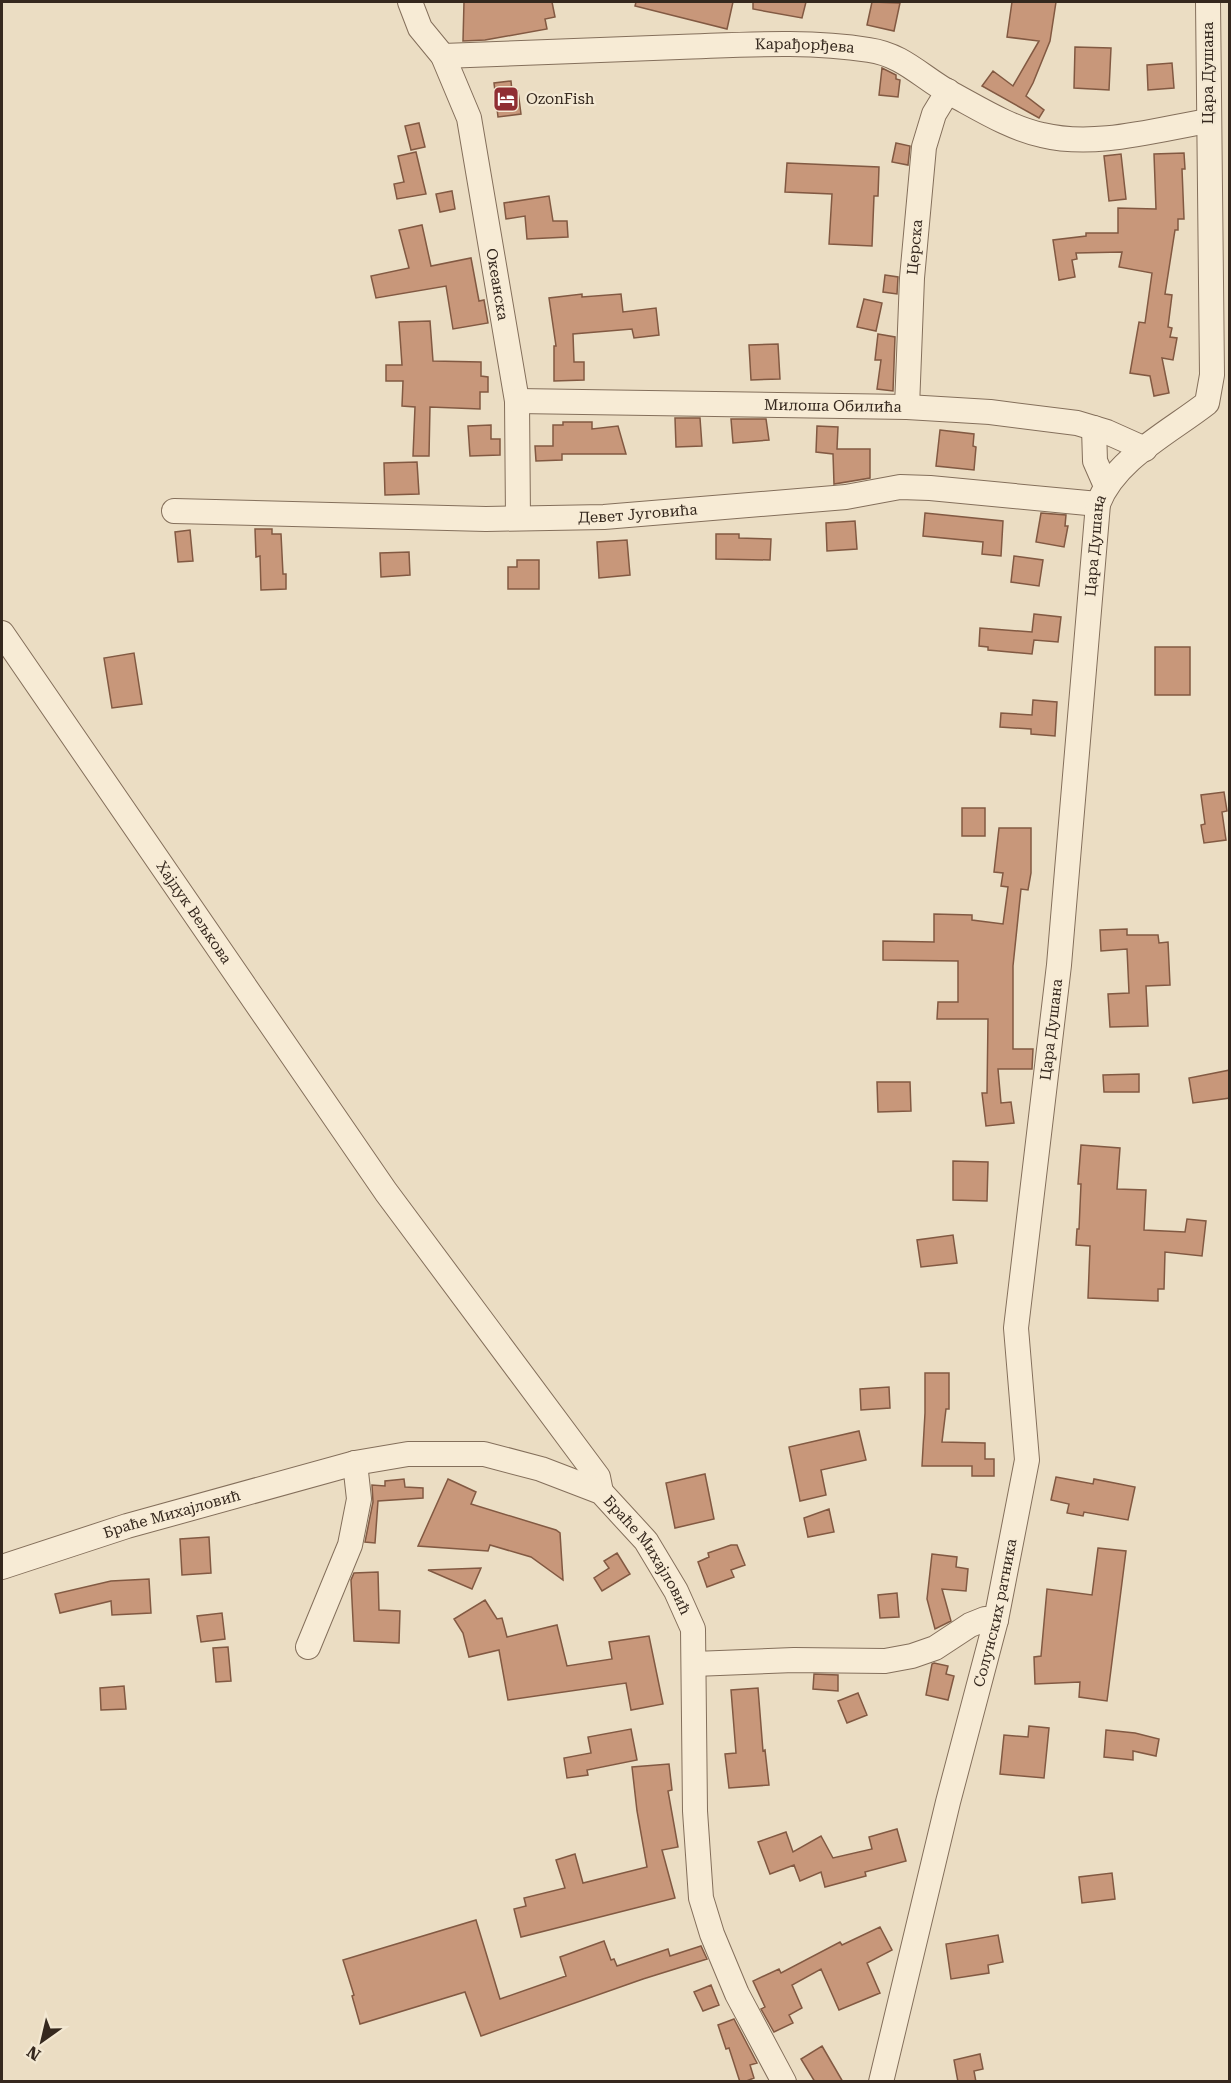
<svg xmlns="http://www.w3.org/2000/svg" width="1231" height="2083" viewBox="0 0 1231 2083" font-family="'Roboto Serif',serif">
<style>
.building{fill:#c8977a;stroke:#825942;stroke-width:1.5}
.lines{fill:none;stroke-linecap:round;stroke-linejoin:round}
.minor-casing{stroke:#846f5b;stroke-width:26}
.minor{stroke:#f7ebd5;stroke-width:24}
.labels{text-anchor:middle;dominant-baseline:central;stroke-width:4.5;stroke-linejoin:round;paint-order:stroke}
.street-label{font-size:15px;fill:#35281e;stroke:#f3e8d2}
.poi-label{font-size:15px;fill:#35281e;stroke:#f3e8d2;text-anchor:start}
</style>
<rect width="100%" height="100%" fill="#ebddc3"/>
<path class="building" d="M464,2h88l3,15 -10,2 2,10 -62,11 -22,1z
M636,2h97l-6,27 -92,-23z
M753,2h53l-4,16 -49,-9z
M872,2l28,1 -6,28 -27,-6z
M1012,2h44l-6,39 -17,42 -7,13 18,14 -5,8 -57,-32 11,-15 20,15 26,-45 -32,-4z
M1075,47l36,1 -2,42 -35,-2z
M1172,63l2,25 -26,2 -1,-25z
M882,68l14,7v4l4,1 -2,17 -19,-2z
M511,81l1,10h6l3,23 -23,3 -4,-34z
M419,123l6,24 -14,3 -6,-24z
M896,143l14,3 -2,19 -16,-3z
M416,152l10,42 -29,5 -3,-15 10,-2 -6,-26z
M1184,153l1,16h-3l2,50h-6v11h-3l-10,64 7,1 -4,32 4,1 -2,9 7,1 -4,22 -11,-2 7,35 -15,3 -4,-20 -20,-3 9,-51 6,1 7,-50 -33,-6 3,-15 -46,1 1,6 -5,1 3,17 -16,3 -6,-40 33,-4v-3h32v-25l38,1 -2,-55z
M1121,154l5,45 -17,2 -5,-45z
M787,163l92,4 -1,29h-4l-2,50 -43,-2 3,-50 -47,-2z
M452,191l3,18 -15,3 -4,-18z
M549,196l4,25h14l1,16 -41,2 -2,-23 -19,3 -2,-16z
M422,225l9,41 40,-8 8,43 5,-1 4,23 -35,6 -7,-43 -70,12 -5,-22 38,-8 -10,-38z
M885,275l13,2 -1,17 -14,-2z
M582,294v3l39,-3 2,18 33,-4 3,27 -25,3 -2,-9 -59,5 1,28h10v18l-30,1v-35h2l-7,-48z
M864,299l18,4 -6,28 -19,-4z
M430,321l3,40 48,1v14l7,1v15h-8v17l-50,-2 -1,49h-16l2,-49 -13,-1 1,-25h-17v-16h16l-3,-43z
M878,334l17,3 -2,54 -16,-2 4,-29h-6z
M778,344l2,35 -29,1 -2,-35z
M675,418h25l2,28 -26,1z
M731,419h35l3,21 -36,3z
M563,422h29v7l26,-3 8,28h-64v6l-26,1 -1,-15h18v-21h10z
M491,425v14h9v16l-30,1 -2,-30z
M817,426l21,1 -1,22h33v29l-36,6 -1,-30 -17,-2z
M940,430l34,4 -1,12 3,1 -2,23 -38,-4z
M417,462l2,32 -34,1 -1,-32z
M925,513l78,8 -2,35 -19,-2 1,-12 -60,-6z
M1041,513l25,2 -1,11h3l-4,21 -28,-5z
M855,521l2,28 -30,2 -1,-28z
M255,529h17v5h9l2,40h3v15l-25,1 -1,-34 -4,1z
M190,530l3,31 -15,1 -3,-30z
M716,534h23v4l32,1 -1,21 -54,-1z
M627,540l3,35 -31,3 -2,-36z
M409,552l1,23 -29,2 -1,-24z
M1014,556l29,4 -4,26 -28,-4z
M517,560h22v29h-31v-22h9z
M1034,614l27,3 -3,25 -24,-2 -2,14 -44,-4v-3l-9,-1 1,-18 52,4z
M1155,647h35v48h-35z
M134,653l8,51 -30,4 -8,-50z
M1033,700l24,2 -2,34 -24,-2v-5l-31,-2 1,-14 31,2z
M1224,792l3,19 -5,1 4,28 -22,3 -3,-18 4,-1 -4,-29z
M962,808h23v28h-23z
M999,828h32v45l-3,17 -7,-1 -8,77v83h20l-1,20h-34l3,34 10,-1 3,21 -28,3 -4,-33h5l1,-74h-51l1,-17h20v-41l-75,-1v-19l51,1v-28l38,1v5l31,4 5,-37 -7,-1 2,-13 -9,-1z
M1127,929v6h31l1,8 9,-1 2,43 -24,1 2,40 -38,1 -2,-33 21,-1 -2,-44 -26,2 -1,-21z
M1230,1070v28l-37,5 -4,-25z
M1139,1074v18h-35l-1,-17z
M877,1082h33l1,29 -33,1z
M1081,1145l39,3 -3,41 29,1 -2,40 41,2 2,-13 19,2 -4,35 -37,-4 -1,37h-6v12l-70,-3 2,-52 -14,-1 1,-16h2l2,-45h-3z
M953,1161l35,1 -1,39 -34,-1z
M953,1235l4,28 -36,4 -4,-27z
M925,1373h24v36h-3l-4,33 43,1v16h9v17h-22v-10h-50l3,-53z
M889,1387l1,21 -29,2 -1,-21z
M859,1431l7,29 -45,10 5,25 -26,6 -11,-54z
M705,1474l9,45 -39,9 -9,-45z
M1056,1477l37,7 1,-5 41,8 -7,33 -44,-8 -1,4 -16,-3 2,-9 -18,-4z
M404,1479l1,8 18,1v10l-45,3 -3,42 -10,-1 8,-40 -1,-17 13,1v-5z
M448,1479l28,13 -5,12 85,26 4,3 3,47 -32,-23 -41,-12 -2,6 -70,-5z
M829,1509l5,23 -26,5 -4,-19z
M209,1537l2,36 -29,2 -2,-36z
M731,1545h6l8,20 -14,5 3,7 -27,10 -9,-25 11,-5 -1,-4z
M1098,1548l28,3 -19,150 -28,-4 1,-15 -45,2 -1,-27 7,-1 6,-67 45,6z
M617,1553l13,21 -28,17 -8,-13 15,-10 -5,-7z
M932,1554l25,3 -1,10 12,2 -2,22 -24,-2 9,32 -16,8 -8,-30z
M481,1568l-9,21 -44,-19z
M378,1572l1,38 21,1 -1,32 -45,-2 -3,-61 3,-7z
M149,1579l2,34 -39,2 -1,-14 -51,12 -5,-19 56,-13z
M897,1593l2,24 -19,1 -2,-23z
M485,1600l12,19 5,-1 5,19 50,-12 10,41 45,-7 -3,-17 40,-6 14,68 -32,6 -5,-27 -118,17 -9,-50 -30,7 -6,-24 -9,-14z
M222,1613l3,26 -24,3 -4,-26z
M228,1647l3,34 -15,1 -3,-34z
M934,1663l14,3 -2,8 8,2 -6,24 -22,-5 6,-31z
M814,1674l24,1v16l-25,-2z
M124,1686l2,23 -25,1 -1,-22z
M758,1688l5,63 2,-1 4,35 -40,3 -4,-34 11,-1 -5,-63z
M858,1693l9,22 -20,8 -9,-22z
M1029,1726l20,2 -5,50 -44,-4 4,-39 24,2z
M631,1729l6,31 -50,10 1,5 -21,3 -3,-20 27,-5 -3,-16z
M1106,1730l29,3 24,6 -3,17 -23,-5v9l-29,-3z
M669,1764l3,26 -4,1 10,56 -16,3 13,48 -154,39 -7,-28 12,-3 -2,-8 41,-10 -9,-28 19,-6 8,29 64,-16 -10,-56 -5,-44z
M897,1829l9,32 -41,11 1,4 -41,11 -4,-15 -21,9 -6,-16 -24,9 -12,-32 28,-10 7,20 28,-16 12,22 39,-9 -3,-12z
M1112,1873l3,26 -33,4 -3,-26z
M476,1920l24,79 66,-23 -6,-19 44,-16 7,19 3,-1 3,7 51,-17 2,7 31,-10 6,13 -64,20 -162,57 -16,-44 -105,32 -8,-28 2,-1 -11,-35z
M880,1927l12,23 -25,13 13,30 -41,17 -18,-41 -29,16 10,23 -13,7 4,8 -19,9 -13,-23 4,-2 -12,-26 26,-12 2,4 59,-31 2,3z
M998,1935l5,27 -15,3 1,8 -38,6 -5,-35z
M711,1985l8,20 -16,6 -9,-19z
M734,2019l23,44 -7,2 4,13 -10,4h-4l-11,-34 -3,1 -8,-24z
M822,2046l21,36h-28l-14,-23z
M980,2054l3,15 -9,2 2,11h-18l-4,-22z"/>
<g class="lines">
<defs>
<g id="minor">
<path id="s1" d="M410,2l10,26 23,28 26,62 48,283 1,117"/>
<path id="s2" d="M443,56c79,-3 157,-6 236,-9 63,-2 127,-7 190,3 35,5 53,28 83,44 28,15 58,34 90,41 53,13 113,-5 166,-14"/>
<path id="s3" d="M517,401l390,6 83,5 87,11 30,9 38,17"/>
<path id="s4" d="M907,407l5,-129 12,-131 10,-33 14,-23"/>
<path d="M1094,428l1,33 11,25"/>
<path id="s5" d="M174,511l312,8 118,-2 242,-20 54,-10 30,1 168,16"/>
<path id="s6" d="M2,633l384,559 212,285 3,15"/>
<path id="s7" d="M2,1567l125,-41 228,-63 53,-9h76l57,15 60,23 45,49 30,50 17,38 2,182 6,87 11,36 25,60 47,88"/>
<path d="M308,1647l42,-102 9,-46 -4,-36"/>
<path d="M694,1664l100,-4 91,1 27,-5 23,-8 35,-23 15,-6 11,1"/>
<path id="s8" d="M881,2082l67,-280 48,-182 31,-160 -11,-132 43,-363 39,-461c17,-45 72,-72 109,-101l5,-28 -4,-373"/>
</g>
</defs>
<use href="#minor" class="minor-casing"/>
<use href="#minor" class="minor"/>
</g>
<defs>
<symbol id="hotel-square" viewBox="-11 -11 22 22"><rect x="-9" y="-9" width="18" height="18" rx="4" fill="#902e33" stroke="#f3e8d2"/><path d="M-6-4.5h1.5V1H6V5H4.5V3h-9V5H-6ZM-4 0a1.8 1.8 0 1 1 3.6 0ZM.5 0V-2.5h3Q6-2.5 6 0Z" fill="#fff"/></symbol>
</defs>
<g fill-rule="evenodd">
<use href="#hotel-square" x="491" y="84" width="30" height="30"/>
</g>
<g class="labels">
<g class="street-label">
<text stroke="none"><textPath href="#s2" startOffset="362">Карађорђева</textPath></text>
<text transform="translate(1208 73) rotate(-90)">Цара Душана</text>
<text stroke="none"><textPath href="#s4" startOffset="160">Церска</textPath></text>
<text stroke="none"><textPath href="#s1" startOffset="300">Океанска</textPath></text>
<text stroke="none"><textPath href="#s3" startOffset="316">Милоша Обилића</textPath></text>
<text stroke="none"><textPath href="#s5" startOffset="464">Девет Југовића</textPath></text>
<text stroke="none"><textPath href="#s8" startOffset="1558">Цара Душана</textPath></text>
<text stroke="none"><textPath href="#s6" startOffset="339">Хајдук Вељкова</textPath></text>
<text stroke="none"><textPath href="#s8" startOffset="1072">Цара Душана</textPath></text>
<text stroke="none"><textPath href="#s7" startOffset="178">Браће Михајловић</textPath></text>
<text stroke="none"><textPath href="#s7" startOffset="700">Браће Михајловић</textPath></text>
<text stroke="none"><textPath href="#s8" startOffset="483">Солунских ратника</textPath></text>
</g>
<g class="poi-label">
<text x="526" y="99">OzonFish</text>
</g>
</g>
<rect width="1231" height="2083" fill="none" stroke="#35281e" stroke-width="6"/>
<g transform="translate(42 2041) rotate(214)" stroke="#f3e8d2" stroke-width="4.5" paint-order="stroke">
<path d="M0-4.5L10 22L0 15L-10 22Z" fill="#35281e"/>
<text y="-9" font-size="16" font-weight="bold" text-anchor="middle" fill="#35281e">N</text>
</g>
</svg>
